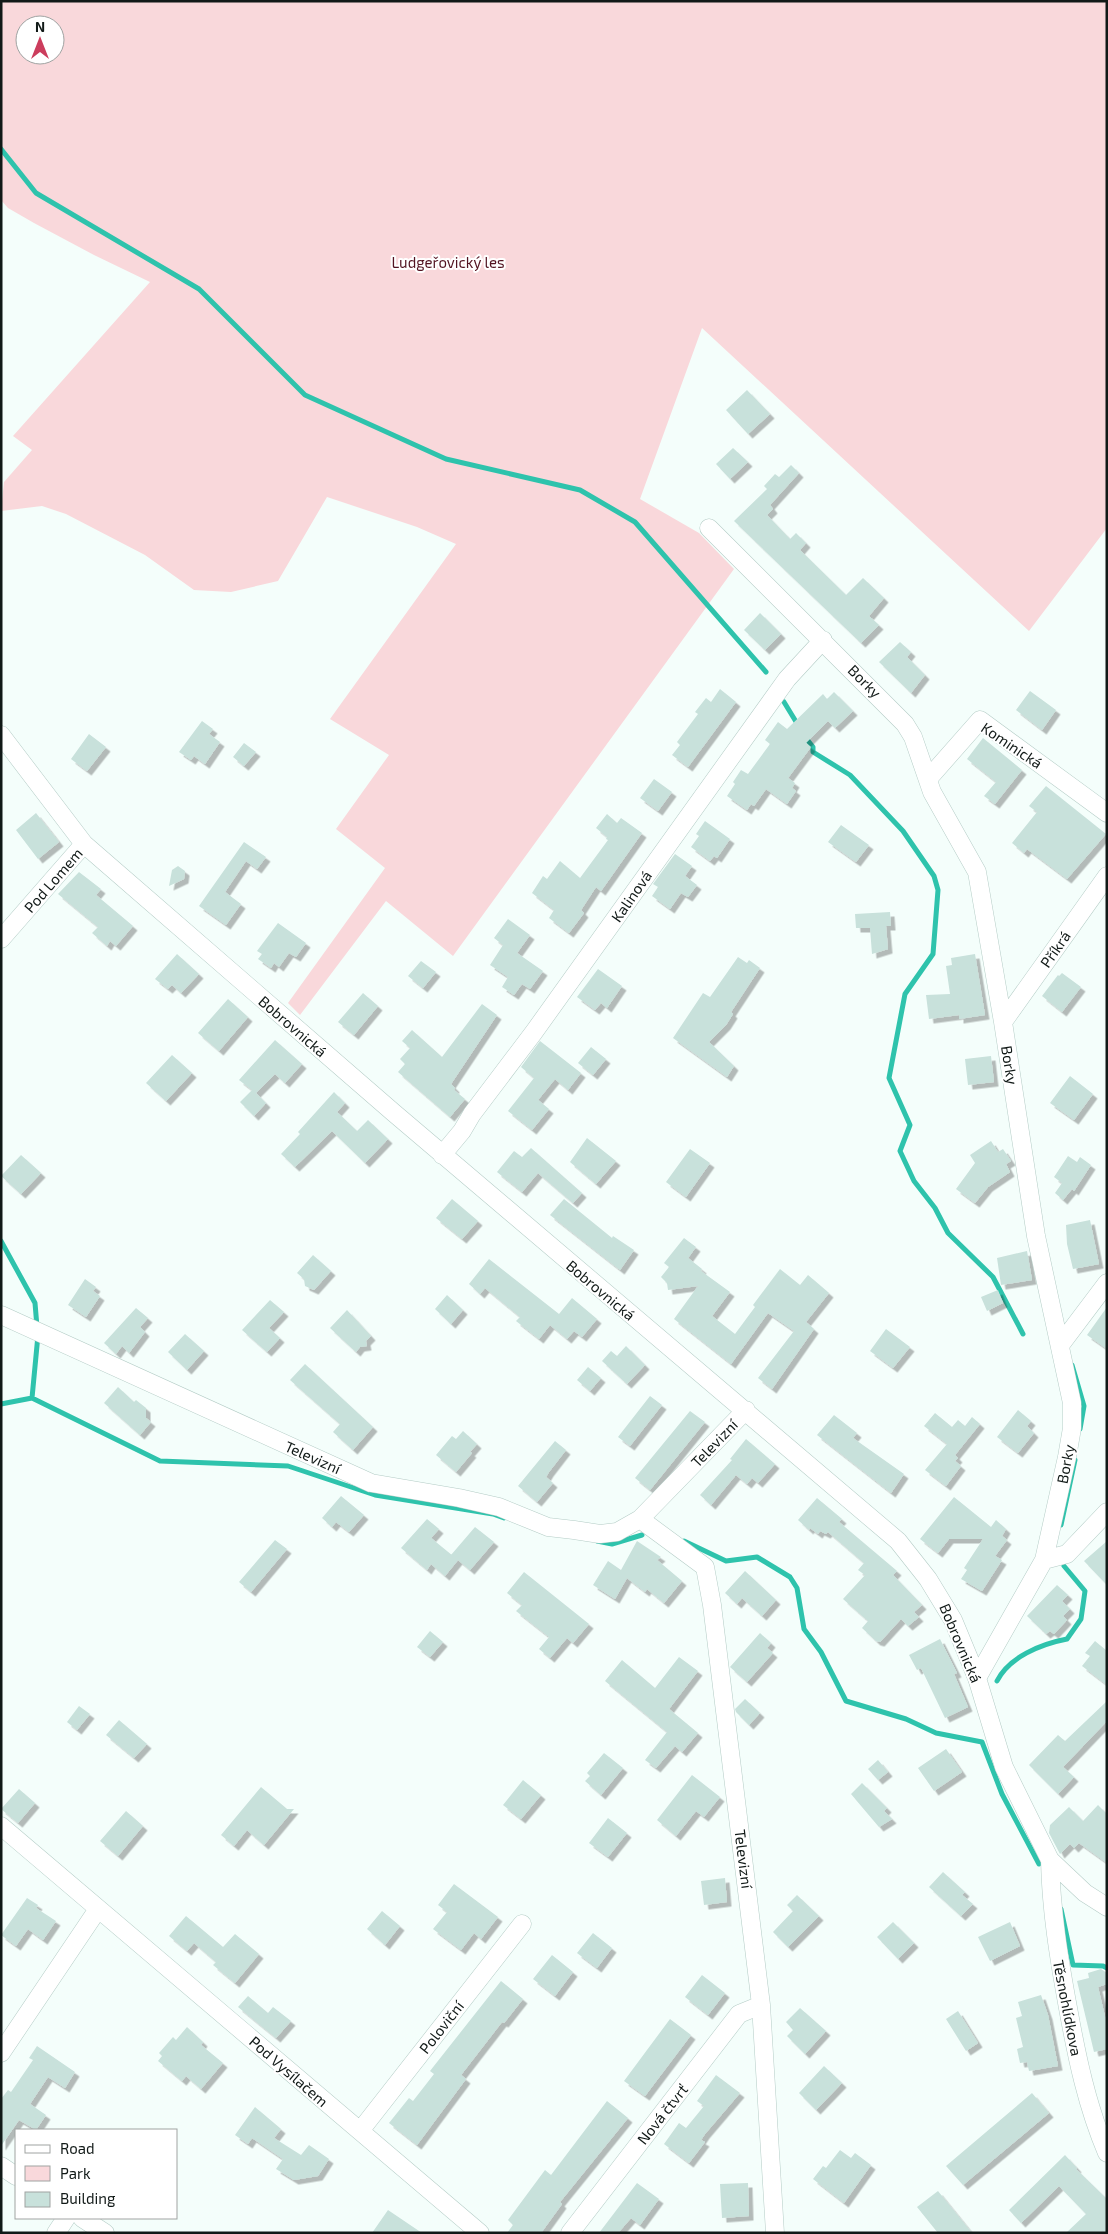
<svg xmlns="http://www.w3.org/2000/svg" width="1108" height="2234" viewBox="0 0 1108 2234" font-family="'Exo 2',sans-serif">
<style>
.green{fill:#f9d8db;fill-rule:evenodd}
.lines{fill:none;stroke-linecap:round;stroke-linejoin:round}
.stream{stroke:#2ec3ac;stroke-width:5}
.building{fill:#c8e1db;filter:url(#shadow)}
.minor-casing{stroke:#b4ccc6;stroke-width:19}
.minor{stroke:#fff;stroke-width:18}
.labels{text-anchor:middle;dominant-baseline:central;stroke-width:4;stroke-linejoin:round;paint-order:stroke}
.park-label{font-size:15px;fill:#521321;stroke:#fff}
.street-label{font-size:15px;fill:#111917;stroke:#fff}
</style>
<defs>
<filter id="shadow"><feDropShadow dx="4.5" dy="4.5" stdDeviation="0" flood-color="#0004"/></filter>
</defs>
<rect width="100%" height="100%" fill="#f4fefb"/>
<path class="green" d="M1,1h1106v527l-78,103 -327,-303 -62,171 59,34 35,36 -281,387 -67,-55 -86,114 -12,-12 97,-135 -49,-39 53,-74 -59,-36 126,-175 -39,-17 -90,-30 -49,84 -47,11 -37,-2 -49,-35 -79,-41 -24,-8 -41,5 3,-29 28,-32 -19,-14 137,-154 -56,-27 -60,-32 -26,-15 -7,-8zM25,25h30v30h-30z"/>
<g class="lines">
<path class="stream" d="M1,149l35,44 163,96 106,106 141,64 134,31 55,32 131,150
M784,702l14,23
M805,737l8,10v5l37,23 53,56 31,45 4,14 -5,64 -28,40 -16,84 21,47 -10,26 14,30 21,27 13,25 45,44 30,57
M1,1241l34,62 2,24
M38,1335l-6,63 128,63 128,5 87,29 118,19 11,4
M1072,1365l12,41 -4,23
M1,1404l31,-6
M1061,1525l14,-65
M597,1541l15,3 30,-9
M684,1541l42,20 31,-4 33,20 7,11 7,41 17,23 25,49 60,18 30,14 46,9 20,52 37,70
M997,1681c12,-24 44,-37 70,-42l14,-20 4,-28 -21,-25
M1061,1909l12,56 30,1 4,2"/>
</g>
<path class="building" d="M747,390l23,24 -22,20 -22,-24z
M733,448l15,14 -18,17 -14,-15z
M791,465l8,8 -29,32 3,4 -6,6 23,24 6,-6 10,10 -6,7 46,45 17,-17 21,20 -15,18 10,9 -18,18 -127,-122 33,-32 -3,-3 11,-12 4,3z
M760,613l21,21 -16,16 -21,-20z
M900,642l11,10 -4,5 18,18 -14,18 -32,-31z
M720,689l16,13 -48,65 -16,-12 8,-10 -3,-3 21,-28 -3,-2 11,-14 5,4z
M1030,691l26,19 -14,20 -26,-20z
M834,692l19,19 -18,17 -7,-7 -22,22 5,4 -23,31 7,5 -3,5 4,3 -9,13 -21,-15 -12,17 -3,-2 -4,6 -20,-14 8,-12 -2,-2 8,-12 7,4 22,-30 -5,-4 13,-18 9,7 36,-35 4,5z
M202,721l11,8 -4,5 11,8 -15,22 -11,-8 -3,4 -12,-8z
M89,734l17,13 -19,24 -16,-12z
M983,738l39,32 -27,34 -11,-8 12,-14 -29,-23z
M244,743l12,9 -12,14 -11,-9z
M654,779l18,13 -14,19 -18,-13z
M1046,786l60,48 -39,45 -40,-30 -3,4 -12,-10 25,-31 -8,-6z
M36,813l23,29 -21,17 -22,-29z
M607,814l10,9 4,-5 21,15 -41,58 -5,-4 -15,23 3,3 -15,20 -20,-15 5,-8 -22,-17 11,-17 4,3 13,-18 20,17 28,-38 -2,-1 1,-2 -11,-9z
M705,821l25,18 -13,19 -3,-2 -4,5 -19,-14 8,-11 -3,-2z
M841,825l28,20 -13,17 -28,-20z
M244,842l22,15 -9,12 -11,-8 -21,31 16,12 -15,21 -27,-19z
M675,854l17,12 -7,10 12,9 -9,12 -7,-4 -11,16 -18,-13 6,-9 -5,-3z
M178,866l7,5 -1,8 -15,7 3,-16z
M79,872l22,17 -5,6 37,31 -17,20 -6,-5 -3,5 -15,-13 6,-6 -40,-33z
M890,912l1,14h-5l2,23 -16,5 -2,-26h-14l-1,-14z
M508,919l22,16 -13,18 26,18 -13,18 -8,-5 -8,11 -12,-8 6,-10 -18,-12 13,-20 -9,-7z
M278,923l28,20 -10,14 -7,-4 -10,14 -5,-4 -3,5 -13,-9 4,-5 -5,-3z
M177,954l22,20 -18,19 -9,-8 -4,4 -13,-10z
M975,954l10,61 -26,4v-4l-30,4 -3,-24 24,-1 -4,-28 6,-1 -1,-7z
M738,957l9,6 2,-3 11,8 -29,44 2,2 -7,11 -17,17 25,24 -7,11 -54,-39 30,-45 7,4z
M421,961l15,11 -13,16 -15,-12z
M598,969l24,17 -15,22 -6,-5 -6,7 -18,-13z
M1062,973l19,14 -19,25 -20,-16 16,-21 1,1z
M363,993l15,13 -24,29 -16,-13z
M228,999l20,18 -29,34 -21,-18z
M482,1004l15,11 -46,69 4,4 -1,2 11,9 -15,18 -52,-45 7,-8 -5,-5 10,-11 -8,-7 10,-11 30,27z
M275,1040l27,24 -17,19 -10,-9 -19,19 10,10 -12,13 -14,-14 12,-12 -13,-10z
M540,1041l41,32 -13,17 -13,-11 -17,21 11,9 -17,21 -24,-19 26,-33 -13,-11z
M591,1047l15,12 -13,16 -15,-12z
M172,1055l20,18 -26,28 -20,-18z
M991,1056l3,26 -26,3 -3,-26z
M1070,1076l23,18 -19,26 -24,-17z
M334,1092l11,11 -8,9 20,19 11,-11 20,19 -23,24 -33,-32 -37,36 -14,-13 19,-20 -2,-2z
M587,1138l29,23 -20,23 -26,-22z
M991,1141l7,11 5,-3 8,12 -5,3 4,8 -22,15 -13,16 -19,-14 19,-26 -5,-8z
M531,1148l51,45 -9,10 -35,-30 -16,19 -25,-20 17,-21 8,6z
M690,1149l20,14 -24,34 -20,-15z
M21,1155l20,18 -20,21 -20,-18z
M1068,1156l9,6 3,-5 11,8 -17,26 -2,-2 -9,11 -8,-7 7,-10 -8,-6z
M452,1199l26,22 -16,18 -26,-21z
M564,1199l48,39 1,-2 21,14 -14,20 -70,-55z
M1090,1220l9,44 -26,5 -6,-25 -1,-19z
M684,1238l12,9 -8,11 14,11 -1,2 29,21 -18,24 23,18 20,-27 -2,-2 27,-36 20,16 8,-10 21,18 -23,29 8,7 -42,60 -14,-11 36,-47 -26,-18 -37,51 -57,-45 24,-33 -30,4 -1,-7 -6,-6 8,-10 -5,-4z
M1027,1251l5,29 -31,5 -4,-27z
M313,1255l18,16 -17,19 -9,-4 -1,-7 -7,-6z
M489,1259l70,55 13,-16 25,21 -15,18 -8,-6 -7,8 -17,-14 -11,14 -23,-18 4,-4 -35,-29 -5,6 -11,-10z
M85,1279l11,8 -3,4 7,5 -14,21 -18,-12z
M998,1290l5,13 -16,8 -6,-14z
M447,1295l16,15 -12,14 -16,-15z
M270,1300l14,12 -15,16 11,10 -13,14 -25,-22z
M1107,1307v42l-20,-14z
M136,1308l12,10 -8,9 5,5 -16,21 -7,-7 -6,8 -12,-11z
M347,1310l24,26 -5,5 1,5 -7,1 -4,5 -26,-24z
M886,1329l24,18 -17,21 -23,-17z
M185,1334l19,17 -17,19 -19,-18z
M626,1346l19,19 -18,19 -25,-23 9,-10 6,5z
M305,1364l68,63 -20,23 -20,-18 7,-8 -50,-44z
M588,1367l13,11 -11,13 -13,-11z
M118,1387l16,15 2,-2 10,8v10l5,4 -11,13 -36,-32z
M650,1396l12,9 -32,41 -12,-9z
M1018,1410l13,11 -4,5 7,7 -16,20 -21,-16z
M690,1411l15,11 -55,68 -15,-12z
M935,1413l17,14 6,-7 7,6 7,-9 8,7 -25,31 3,3 -3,3 6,5 -15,20 -21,-16 22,-26 -23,-18z
M834,1415l23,18 -4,5 51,36 -13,19 -74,-58z
M463,1431l14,13 -7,8 2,1 -16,19 -20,-17 16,-19 4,3z
M746,1439l29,25 -17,19 -6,-5 -5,6 -11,-9 -25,30 -11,-10 32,-35 -2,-1z
M555,1441l11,9 -17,22 -3,5 7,6 -16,19 -19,-16z
M341,1496l23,19 -15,17 -13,-10 -4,5 -10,-9z
M954,1497l37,30 5,-7 10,9 -4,7 5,4 -12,16 7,4 -20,31 -21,-12 6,-9 -3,-2 19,-29h-34l-11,14 -18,-14z
M817,1498l25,21 -3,3 58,49 -4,4 29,30 -8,7 5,5 -11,9 -7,-7 -21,23 -4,-1 -14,-13 6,-7 -25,-22 22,-24 -7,-5 6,-7 -36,-31 -2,2 -6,-3 -2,3 -8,-6 -1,2 -11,-10z
M427,1519l12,10 -8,9 22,18 -2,-1 24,-28 19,15 -24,28 -12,-10 -13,16 -14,-12 -4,6 -26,-22z
M275,1540l12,9 -36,43 -12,-10z
M637,1541l24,16 -4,3 25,21 -18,22 -17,-14 -2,3 -18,-14 -12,21 -22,-14 15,-24 13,9z
M1107,1541v44l-23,-24z
M745,1571l31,29 -14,16 -20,-18 -5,6 -12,-11z
M524,1572l65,52 -16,19 -6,-5 -17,20 -11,-9 10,-12 -33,-26 6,-6 -15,-12z
M1057,1585l11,10 -6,6 8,8 -7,7 4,4 -13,14 -4,-3 -4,3 -19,-18z
M430,1631l13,11 -13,15 -13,-10z
M760,1633l11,10 -4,5 6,5 -26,29 -17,-15z
M940,1639l17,34 -3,1 14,33 -23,11 -24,-50 -4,2 -8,-15z
M1095,1641l12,10v34l-25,-19 8,-10 -5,-3z
M679,1657l19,14 -29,38 29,24 -16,19 -7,-6 -19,22 -11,-8 22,-28 -62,-51 17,-21 33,28z
M745,1699l15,14 -11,12 -13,-13 -1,-3z
M1107,1701v20l-44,46 11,10 -16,17 -29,-29 29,-30 7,6z
M79,1706l11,8 -13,16 -10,-8z
M119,1720l28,24 -13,14 -28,-23z
M946,1749l16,23 -28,19 -16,-23z
M604,1753l19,15 -22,27 -16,-14 5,-5 -3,-3z
M878,1760l10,12 -10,8 -10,-11z
M692,1775l28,22 -16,20 -8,-6 -20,25 -19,-16z
M523,1780l18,15 -20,24 -18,-14z
M862,1783l25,25 -3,3 8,8 -13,8 -28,-33z
M261,1787l26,22h7l-30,36 -17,-15 -13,16 -13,-11z
M19,1789l16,14 -17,20 -17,-14z
M1098,1805l9,9v49l-28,-20 -5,5 -4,-4 -10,10 -11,-21 1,-8 19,-18 14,14z
M126,1811l17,15 -25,30 -18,-15z
M608,1818l19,15 -19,24 -19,-14z
M943,1872l22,20 -3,3 11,9 -12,12 -32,-29z
M725,1878l2,24 -23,3 -3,-24z
M454,1884l44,33 -17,22 -7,-6 -13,17 -28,-21 14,-17 -9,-7z
M797,1895l22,21 -31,31 -15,-15 20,-21 -6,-6z
M27,1898l11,7 -2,3 20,13 -13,19 -15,-11 -12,17 -15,-11z
M382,1911l18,15 -15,19 -18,-16z
M186,1916l37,31 12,-13 24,20 -24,29 -22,-18 3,-3 -22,-19 -7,8 -18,-15z
M893,1922l21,21 -16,16 -21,-22z
M1010,1922l10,24 -30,15 -12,-24z
M593,1933l19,15 -15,20 -20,-15z
M552,1955l21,17 -18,24 -22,-17z
M1101,1969l6,4v11l-9,3 9,38v24l-13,3 -17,-71 12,-3 -1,-5z
M702,1975l23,18 -17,22 -23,-18z
M501,1981l22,18 -19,24 -2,-1 -41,53 5,4 -49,66 -28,-22 20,-25 4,3 21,-27 -4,-3z
M1041,1995l7,20 10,51 -29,5 -2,-9 -7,1 -3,-14 6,-2 -7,-29 6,-2 -4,-14z
M248,1996l20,17 5,-6 18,14 -15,17 -38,-31z
M800,2008l26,23 -21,23 -18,-18 6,-6 -7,-8z
M958,2011l20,32 -12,8 -20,-32z
M670,2019l21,16 -46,61 -21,-15z
M187,2027l16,15 -2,3 22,18 -22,26 -15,-13 -4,5 -24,-20 4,-5 -3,-3 14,-16 3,3z
M37,2046l38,26 -10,16 -17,-11 -18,27 16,11 -10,15 -17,-10 -18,26v-47l7,-9 3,2 22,-32 -4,-2z
M824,2066l18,17 -26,27 -17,-17z
M716,2075l24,18 -35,41 -4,6 4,2 -16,21 -25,-19 15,-21 7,5 18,-22 -7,-5z
M1032,2093l17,20 -86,72 -17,-19z
M607,2101l21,17 -68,84 2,2 -21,29h-34l6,-8 -5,-5 37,-50 6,5z
M255,2107l26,22 -7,9 27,17 8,-10 20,14 -11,17 -24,4 -18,-11 7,-10 -31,-21 -4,6 -13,-9z
M840,2150l11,8 4,-5 16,12 -27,38 -31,-24 10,-13 3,2z
M1065,2155l12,13 -1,1 31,30v34h-41l20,-19 -27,-28 -38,37 -12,-13z
M637,2183l22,16 -19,26 -9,-7 -13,15h-19z
M748,2183l1,33 -27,2 -2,-34z
M938,2191l34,42h-34l-21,-26z
M388,2210l34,23h-50z"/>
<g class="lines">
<defs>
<path id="minor" d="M709,528l196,196 8,13 19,55 45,80 26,150 33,214 36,167v25l-5,29 -23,103 -67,118
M1,735l83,109 310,269 504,428 30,38 25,41 24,58 27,89 46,93 35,33 22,14
M928,779l52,-59 127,93
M1,939l83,-95
M1003,1022l104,-146
M442,1155l20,-24 10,-17 62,-82 253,-353 36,-39
M1,1315l370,168 88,15 40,9 49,20 26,3 26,4 17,-2 23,-13 106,-109
M1061,1344l46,-61
M640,1519l65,48 7,38 49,400 14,228
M1044,1560l23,-6 40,-42
M1,1826l479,407
M1050,1860c1,50 9,99 18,148 9,50 19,98 39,145
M1,2053l97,-144
M360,2131l162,-207
M1,2166l15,10
M82,2218l23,15
M56,2233l10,-15
M570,2233l169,-219 22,-9"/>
</defs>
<use href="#minor" class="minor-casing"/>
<use href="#minor" class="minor"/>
</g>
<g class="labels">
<g class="park-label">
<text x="448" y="262">Ludgeřovický les</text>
</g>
<g class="street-label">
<text transform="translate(865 681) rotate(45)">Borky</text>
<text transform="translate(1012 745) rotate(34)">Kominická</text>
<text transform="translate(53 880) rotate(-49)">Pod Lomem</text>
<text transform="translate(631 896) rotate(-55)">Kalinová</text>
<text transform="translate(1055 949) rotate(-55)">Příkrá</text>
<text transform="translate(293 1026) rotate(41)">Bobrovnická</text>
<text transform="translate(1010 1065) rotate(81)">Borky</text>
<text transform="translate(601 1290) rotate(40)">Bobrovnická</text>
<text transform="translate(714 1443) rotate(-46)">Televizní</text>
<text transform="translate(313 1457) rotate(24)">Televizní</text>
<text transform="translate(1065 1464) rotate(-79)">Borky</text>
<text transform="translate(961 1643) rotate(67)">Bobrovnická</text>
<text transform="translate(744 1859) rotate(83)">Televizní</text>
<text transform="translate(1068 2008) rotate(79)">Těsnohlídkova</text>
<text transform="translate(441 2027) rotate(-52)">Poloviční</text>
<text transform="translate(289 2071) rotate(41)">Pod Vysílačem</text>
<text transform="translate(662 2114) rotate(-52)">Nová čtvrť</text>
</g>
</g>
<rect width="1108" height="2234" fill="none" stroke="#111917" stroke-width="5"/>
<rect x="15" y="2129" width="162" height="90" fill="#ffffff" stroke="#a0a3a2"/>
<rect x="25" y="2145" width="25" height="8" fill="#ffffff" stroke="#a0a3a2"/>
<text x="60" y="2154" font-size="15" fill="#111917">Road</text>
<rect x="25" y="2166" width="25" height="15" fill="#f9d8db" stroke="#a0a3a2"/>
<text x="60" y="2179" font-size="15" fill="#111917">Park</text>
<rect x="25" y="2192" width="25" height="15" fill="#c8e1db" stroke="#a0a3a2"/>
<text x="60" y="2204" font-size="15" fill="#111917">Building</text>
<g transform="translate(40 40)"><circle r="24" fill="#ffffff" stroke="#a0a3a2"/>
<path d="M0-4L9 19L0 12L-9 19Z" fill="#cc3d5d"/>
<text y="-8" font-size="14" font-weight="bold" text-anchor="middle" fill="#111917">N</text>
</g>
</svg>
